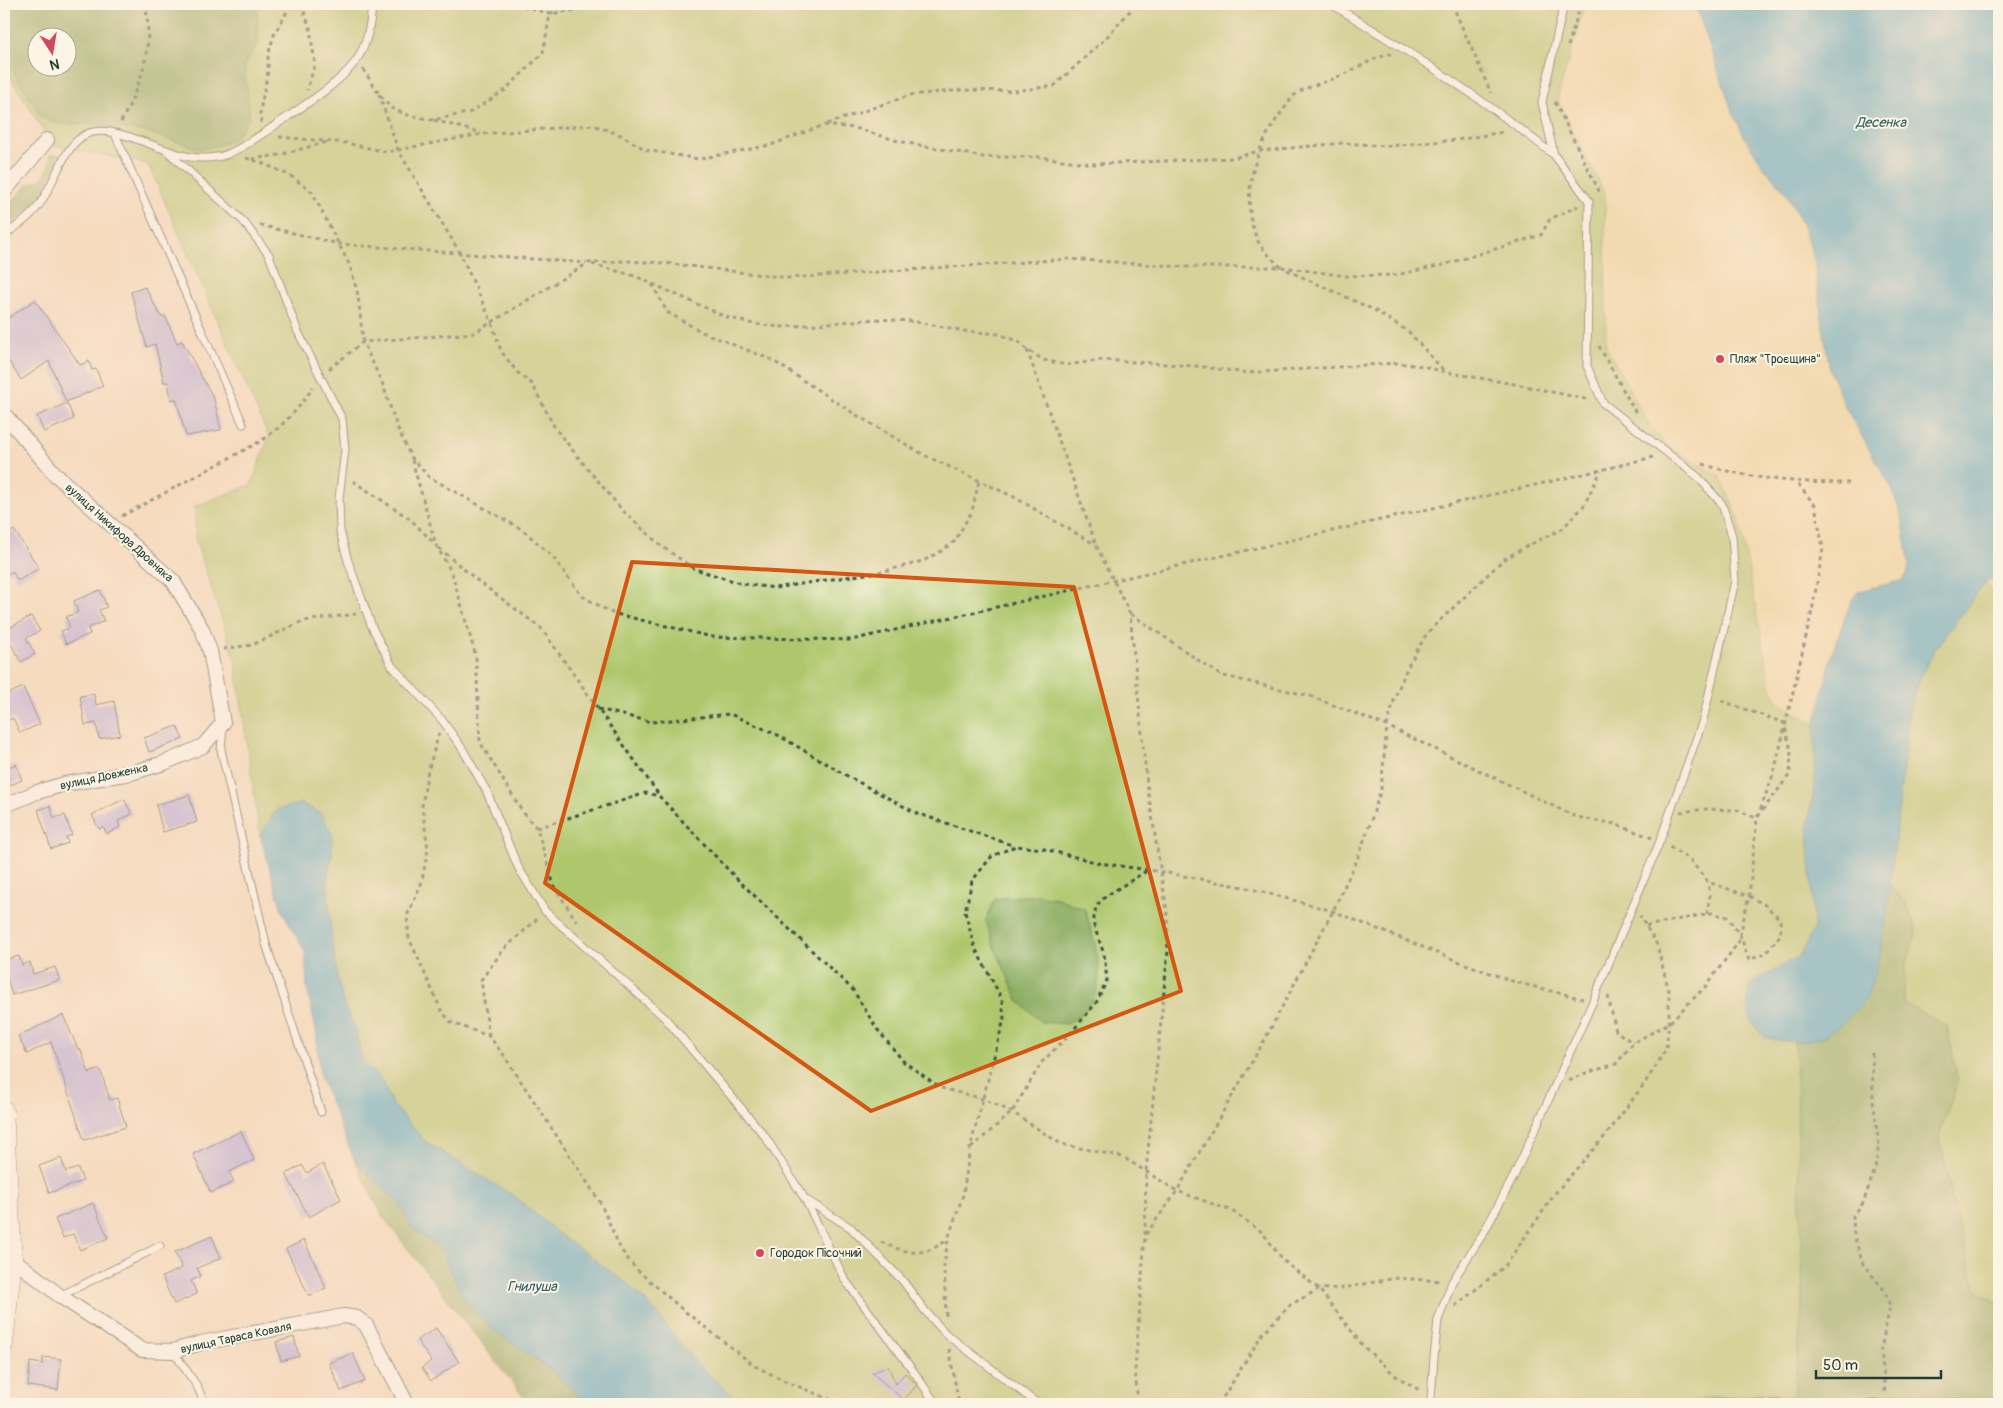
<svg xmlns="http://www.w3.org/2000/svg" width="2003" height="1408" viewBox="0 0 2003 1408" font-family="Pangolin,sans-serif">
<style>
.green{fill:#aec76d;stroke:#668250;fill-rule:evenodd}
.forest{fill:#8aac60;stroke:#54744a;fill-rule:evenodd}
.sand{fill:#eeda9e;stroke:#868c69}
.water{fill:#4ba8ca;stroke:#35727f}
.building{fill:#b1a7e7}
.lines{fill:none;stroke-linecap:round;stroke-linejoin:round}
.service-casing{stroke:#3f5549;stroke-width:9}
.minor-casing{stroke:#3f5549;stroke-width:16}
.tertiary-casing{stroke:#3f5549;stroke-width:19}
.path{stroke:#3f5549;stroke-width:3;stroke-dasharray:4 4;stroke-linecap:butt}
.service{stroke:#fff;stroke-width:7}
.minor{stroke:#fff;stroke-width:14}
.tertiary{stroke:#fff;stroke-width:18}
.marked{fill:none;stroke:#d45610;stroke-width:4;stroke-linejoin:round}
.poi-dot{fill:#d1495b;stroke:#fcf5e5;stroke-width:2}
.labels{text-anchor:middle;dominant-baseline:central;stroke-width:4;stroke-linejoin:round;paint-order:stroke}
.poi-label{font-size:12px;fill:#1f3d34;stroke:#fcf5e5;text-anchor:start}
.street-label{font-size:12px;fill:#1f3d34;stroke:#fcf5e5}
.water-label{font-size:14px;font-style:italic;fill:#2c5d61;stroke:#fcf5e5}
</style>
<rect width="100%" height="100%" fill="#fcf5e5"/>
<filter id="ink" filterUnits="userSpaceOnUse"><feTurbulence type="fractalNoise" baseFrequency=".02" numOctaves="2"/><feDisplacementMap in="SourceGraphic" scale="10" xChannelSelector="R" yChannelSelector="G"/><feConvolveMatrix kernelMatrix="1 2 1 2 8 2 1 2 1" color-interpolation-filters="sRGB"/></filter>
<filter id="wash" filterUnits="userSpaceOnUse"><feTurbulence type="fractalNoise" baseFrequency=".0096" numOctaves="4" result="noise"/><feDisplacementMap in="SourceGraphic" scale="20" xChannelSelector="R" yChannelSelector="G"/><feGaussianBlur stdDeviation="1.12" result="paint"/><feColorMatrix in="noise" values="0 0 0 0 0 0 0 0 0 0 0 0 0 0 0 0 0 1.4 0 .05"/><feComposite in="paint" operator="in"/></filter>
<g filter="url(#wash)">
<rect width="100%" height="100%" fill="#f5dbbf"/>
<path class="green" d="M4,4h1581l-28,95 48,95 1,153 63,101 51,28 19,43 40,184 36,22v56l-7,45 6,102 -14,27 -50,29 15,54 30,4 8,255 -9,99 37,2 12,6h-49v-7l-80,-1 -32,8h-928l-22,-9 -37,-33 -41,-52 -22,-23 -73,-53 -45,-38 -88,-54 -34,-38 -10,-24 -20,-20 -7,-33 -11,-22 -6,-24 -6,-39 -5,-62 5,-24 -55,-46 -17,26 -25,-177 -40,-120v-33l56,-21 18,-48 -121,-273 -96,-19 -48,-79zM38,38h30v30h-30z
M1986,582l13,24v698l-22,-14 -20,-70 -18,-85 19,-54 -11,-55 -43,-23 1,-35 12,-38 -11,-27 -16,-18 20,-179 10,-28 15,-29z"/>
<path class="forest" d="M4,4h253l1,40 -14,21 6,52 -16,22 -18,7 -16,3 -53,-17 -52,-8h-37l-17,-7 -37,-61zM38,38h30v30h-30z
M50,154l13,1 -28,49 -31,27v-21l23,-25 15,-6 7,-12z
M1890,885l16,18 11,27 -12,38 -1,35 43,23 11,56 -19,53 18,85 20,70 22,14v100h-156l-12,-6 -36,-1 -1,7h-112l32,-8h80l9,-99 -8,-255 26,-4 58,-79z
M1037,895l20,3 28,11c8,31 27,73 0,101 -5,5 -12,10 -18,14l-26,-2 -23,-22 -25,-57 -7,-23 9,-21z
M353,1157l24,26 24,22 9,21 30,22 13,24 39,57 60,42 35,33h-58l-146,-187z"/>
<path class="sand" d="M1585,4h110l37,106 13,28 19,29 22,26 15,28 13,38 9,68 7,43 14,35 48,84 10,29 7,43 -1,12 -6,7 -13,5 -18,2 -25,27 -12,36 -19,75 -36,-22 -8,-15 -32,-169 -19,-43 -51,-28 -18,-20 -45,-81 -1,-153 -48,-95z
M1999,575v31l-13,-24z"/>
<path class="water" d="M1695,4h304v571l-13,7 -51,67 -15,29 -10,28 -23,206 -8,47 -13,41 -25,25 -20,13 -26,4 -30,-4c-19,-21 -20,-26 -15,-54l50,-29 14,-27 -6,-102 7,-45v-56l18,-75 13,-36 7,-16 6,-7 44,-11 5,-7 1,-12 -7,-43 -10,-29 -48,-84 -14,-35 -7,-43 -9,-68 -13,-38 -15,-28 -22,-26 -19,-29 -13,-28z
M301,803l21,11 10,20v22l-5,24 5,62 6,39 6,24 11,22 7,33 20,20 10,24 34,38 88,54 45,38 73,53 22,23 41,52 37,33 22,9h-167l-35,-33 -60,-42 -28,-29 -24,-52 -30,-22 -9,-21 -24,-22 -24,-26 -33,-80 -4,-47 -9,-41 -2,-37 -23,-42 -22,-74 16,-26z"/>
<g id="blocks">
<path class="building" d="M145,287l16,30 4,-1 12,27 5,-2 32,58 7,31 -35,6 -10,-37 -5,1 -3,-18h-4l-9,-38 -8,3 -16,-55z
M35,300l45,65 9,-4 3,9 4,-1 7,17 -37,16 -17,-41 -28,19 -17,-26v-33z
M67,403l7,16 -30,13 -7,-16z
M14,530l25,38 -21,13 -6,-10 -8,6v-40z
M100,590l7,17 -8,3 5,11 -16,7 2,6 -24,10 -5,-13 9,-3 -4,-11 12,-5 -4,-11z
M31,616l9,15 -14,7 9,16 -14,8 -17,-31z
M23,687l17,37 -20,9 -7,-15 -9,5v-27z
M94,694l2,11 18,-4 6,34 -21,4 -3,-16 -11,2 -5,-29z
M177,726l6,13 -34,13 -5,-14z
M16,764l6,16 -18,8v-19z
M189,795l8,27 -34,10 -7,-27z
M124,799l8,15 -14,7 2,6 -13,7 -4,-7 -4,2 -7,-14z
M50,806l4,12 11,-3 7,20 -6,2 2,6 -17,6 -13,-39z
M19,956l3,9 8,-3 3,12 22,-7 5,13 -48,15 -8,-26v-9z
M63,1015l15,34 2,-1 9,25 11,-4 10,31 7,-2 9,29 -42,13 -33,-98 -24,12 -9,-18z
M241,1131l13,29 -25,12 5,10 -23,11 -18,-39z
M61,1158l5,14 12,-4 5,13 -34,12 -10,-27z
M323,1164l18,35 -32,18 -23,-43 16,-9 5,8z
M93,1203l15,35 -28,12 -7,-16 -10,4 -8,-19z
M212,1236l9,22 -24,10 4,8 -10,5 6,13 -23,10 -12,-27 20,-9 -7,-16z
M304,1240l22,48 -17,8 -23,-47z
M436,1328l23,34 -28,19 -9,-13 9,-7 -14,-21z
M294,1337l5,19 -18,5 -5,-19z
M353,1353l12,28 -24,10 -12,-28z
M43,1357l18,2 -3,31 -30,-4 2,-24 13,2z
M888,1366l8,18 9,-11 12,12 -13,15 -32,-27z"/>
</g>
</g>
<g filter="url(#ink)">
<use href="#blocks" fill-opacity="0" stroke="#3f5549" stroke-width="1"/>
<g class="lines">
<defs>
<path id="service" d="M1331,4c77,47 153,95 223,151
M115,134l128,290
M167,151l76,70 26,34 29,77 44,87 3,31 -6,48 1,33 8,30 24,66 20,39 50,54 20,28 24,42 32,77 27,44 120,107 99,117 41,64 40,81 69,92 22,32
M4,235c11,-7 23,-15 32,-26 17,-19 27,-67 53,-76 29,-10 79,25 113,25 8,0 19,-1 26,-4 22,-10 41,-25 61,-38 23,-16 49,-32 67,-55 11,-16 15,-38 16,-57
M223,726l-2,24 45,194 55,168
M805,1199l46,29 51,52 24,32 20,22 92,70
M60,1296l100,-50
M173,1351l24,35 8,18
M1432,1404l-1,-6 3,-41 4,-37 14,-38 32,-50 30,-56 79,-175 67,-160 43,-121 32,-139 -3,-45 -10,-32 -24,-27 -95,-74 -16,-37 2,-165 -35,-46 -12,-53 22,-98
M1703,1404l11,-2 68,2
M1870,1404l129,-2"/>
<path id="minor" d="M4,192l43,-52
M4,414l51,60 118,107 29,48 8,22 13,72 -20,23 -39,17 -33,10 -66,11 -28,8 -33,14
M13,1259l47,37 82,54 31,1 28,-8 143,-27 13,2 9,7 41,79"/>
<path id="tertiary" d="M4,1110l9,149 -9,85"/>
</defs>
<use href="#service" class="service-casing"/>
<use href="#minor" class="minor-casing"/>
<use href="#tertiary" class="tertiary-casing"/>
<path class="path" d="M301,4l9,24 5,36 -8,26
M516,4l34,10 66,-10
M1452,4l39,89
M1568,46l13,-42
M363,69l16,25 12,14 17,7 25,5 38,-8 33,-21 39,-38 7,-39 15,-10
M379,94l19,56 62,103 32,70 9,28 16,21 15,12 23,44 28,35 39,47 39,36 34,23 48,15 32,4 110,-17 38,-10 17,-9 15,-11 17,-30 7,-30
M1555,102l46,93
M434,120l47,13
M121,122c20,-39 33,-73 24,-118
M261,123l-1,-12 8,-40v-16l6,-20 17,-31
M827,124l83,-29 53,-5 51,1 40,-5 51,-47 31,-35
M279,137l67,6 41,9 95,-18 111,-9 28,10 25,15 53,9 72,-14 53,-20 31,3 43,13 85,16h55l57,7 138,-6 26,-7 84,-8 44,3 70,-6 46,-8
M246,158l16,5 29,13 21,16 38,74 8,29 5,47 20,43 14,42 14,30 18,20 94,53 29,26 30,40 30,17 100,24 139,3 750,-170 52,-13
M252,159l27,-4 48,-13
M260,225l79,19 247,19
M592,264l43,12 91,41 28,7 28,3 94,-8 35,2 54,10 34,3 20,8 8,8 17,10 22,5 36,-5 94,6 52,7 148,-10 27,3 22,6 75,13 70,15
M1281,267c-10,-9 -22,-20 -26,-33 -15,-43 2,-91 29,-125 4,-5 7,-11 12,-15 8,-7 28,-11 39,-16 19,-7 36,-20 56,-24
M1287,270l87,40 35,22 36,40
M652,284l15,28 35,20 70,28 81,53 71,42 90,42 82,48
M1599,346l37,67
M1027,350l69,195 34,69 17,170 20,128 1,39 -22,220 -1,65 -10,134 3,34
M329,369l34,-27 111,-9 114,-70 37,-2 40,2 123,15 280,-19 118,8h96l64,9 50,-1 47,-10 98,-30 9,-16 28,-13
M412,460l24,85 16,28 24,84 4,85 42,69 15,17 17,58 25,39
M1703,464c48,16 99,19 149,19
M353,481l57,38 25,25
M122,516l139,-75c22,-15 38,-32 52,-54
M439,548l39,33 63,47 118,167
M1131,614l89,61 90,21 77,30 189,91 39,7 37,14
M223,649l29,-4 51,-24 53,-7
M598,709l54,13 78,-8 48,21 71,42 67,36 99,33
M439,733l-12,42 -5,31 6,43 -7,36 -14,31 2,22 33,74 10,11 37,13 14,18 97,148 21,48 14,18 48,42 72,56 32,16 55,22
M1680,812l26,-3 31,1 20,8 33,-44 1,-23 -7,-28 -65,-23
M537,828l109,-35 13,3 77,82 117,112 24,39 27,33 37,26 43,11 28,13 49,32 62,13 54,34 55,20 30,21 22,29 35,28 44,57 33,30 25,15
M1707,914l3,-19 -2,-13
M1646,926l66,-13 15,4 13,18 9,25 17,-7 15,-19 -1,-15 -15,-14 -16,-9 -41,-14 -18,-22 -22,-14
M1608,996l8,35 17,12
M489,1036l-8,-56 22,-30 34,-31
M1872,1053l1,48 6,44 -4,24 -12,34 -10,13 1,19 9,29 22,27 5,15 -9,43 4,45
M1569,1081l14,-7 33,-10 17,-21 36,-20 36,-36 33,-44 11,-47 8,-78 17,-45 38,-162 11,-62 -8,-44 -18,-22
M971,1148l41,-36 30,-50 29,-29 25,-30 11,-23 -3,-26 -10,-28v-11l3,-10 9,-9 42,-26
M1146,1234l31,-43 87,-150 69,-130 25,-54 12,-33 11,-35 6,-63 8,-29 13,-31 19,-33 76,-73 24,-14 35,-17 21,-22 18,-36
M881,1242c28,12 41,16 66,-2
M1455,1306l50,-40 52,-75 50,-57 40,-54 19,-31 3,-26v-31l-12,-47 -17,-29
M946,1316l-2,-51 4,-26 15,-44 7,-47 34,-129 -2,-20 -27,-51 -10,-36 7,-31 20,-25 24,-10 28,3 55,14 63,9 82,15 89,24 124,50 58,21 68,17
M949,1349l10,55
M1219,1404l44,-71 27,-28 29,-16 25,-1 52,-10 46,3"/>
<use href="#service" class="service"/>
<use href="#minor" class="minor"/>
<use href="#tertiary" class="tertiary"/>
</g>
</g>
<path d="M0 0H2003V1408H0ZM632,562l442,25 107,404 -310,120 -326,-228z" fill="#f5dbbf" fill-opacity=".55" fill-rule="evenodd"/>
<path class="marked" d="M632,562l442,25 107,404 -310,120 -326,-228z"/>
<g class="poi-dot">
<circle cx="1720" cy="359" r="5"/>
<circle cx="760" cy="1253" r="5"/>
</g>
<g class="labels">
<g class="poi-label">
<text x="1730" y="359">Пляж "Троєщина"</text>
<text x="770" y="1253">Городок Пісочний</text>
</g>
<g class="street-label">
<text transform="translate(119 533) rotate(42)">вулиця Никифора Дровняка</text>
<text transform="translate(104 777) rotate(-12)">вулиця Довженка</text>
<text transform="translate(236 1338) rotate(-12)">вулиця Тараса Коваля</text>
</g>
<g class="water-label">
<text x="1881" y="122">Десенка</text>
<text x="532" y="1286">Гнилуша</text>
</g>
</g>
<rect width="2003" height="1408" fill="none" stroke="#fcf5e5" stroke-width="20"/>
<g transform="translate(52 52) rotate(168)"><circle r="24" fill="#fcf5e5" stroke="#a4ab9e"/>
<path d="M0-4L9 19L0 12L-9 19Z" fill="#d1495b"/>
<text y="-8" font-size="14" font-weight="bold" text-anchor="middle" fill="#1f3d34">N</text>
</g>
<path d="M1816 1370v8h125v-8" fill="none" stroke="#1f3d34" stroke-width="2.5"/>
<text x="1823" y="1370" font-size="15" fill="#1f3d34" stroke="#fcf5e5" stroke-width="4" paint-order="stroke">50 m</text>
</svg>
